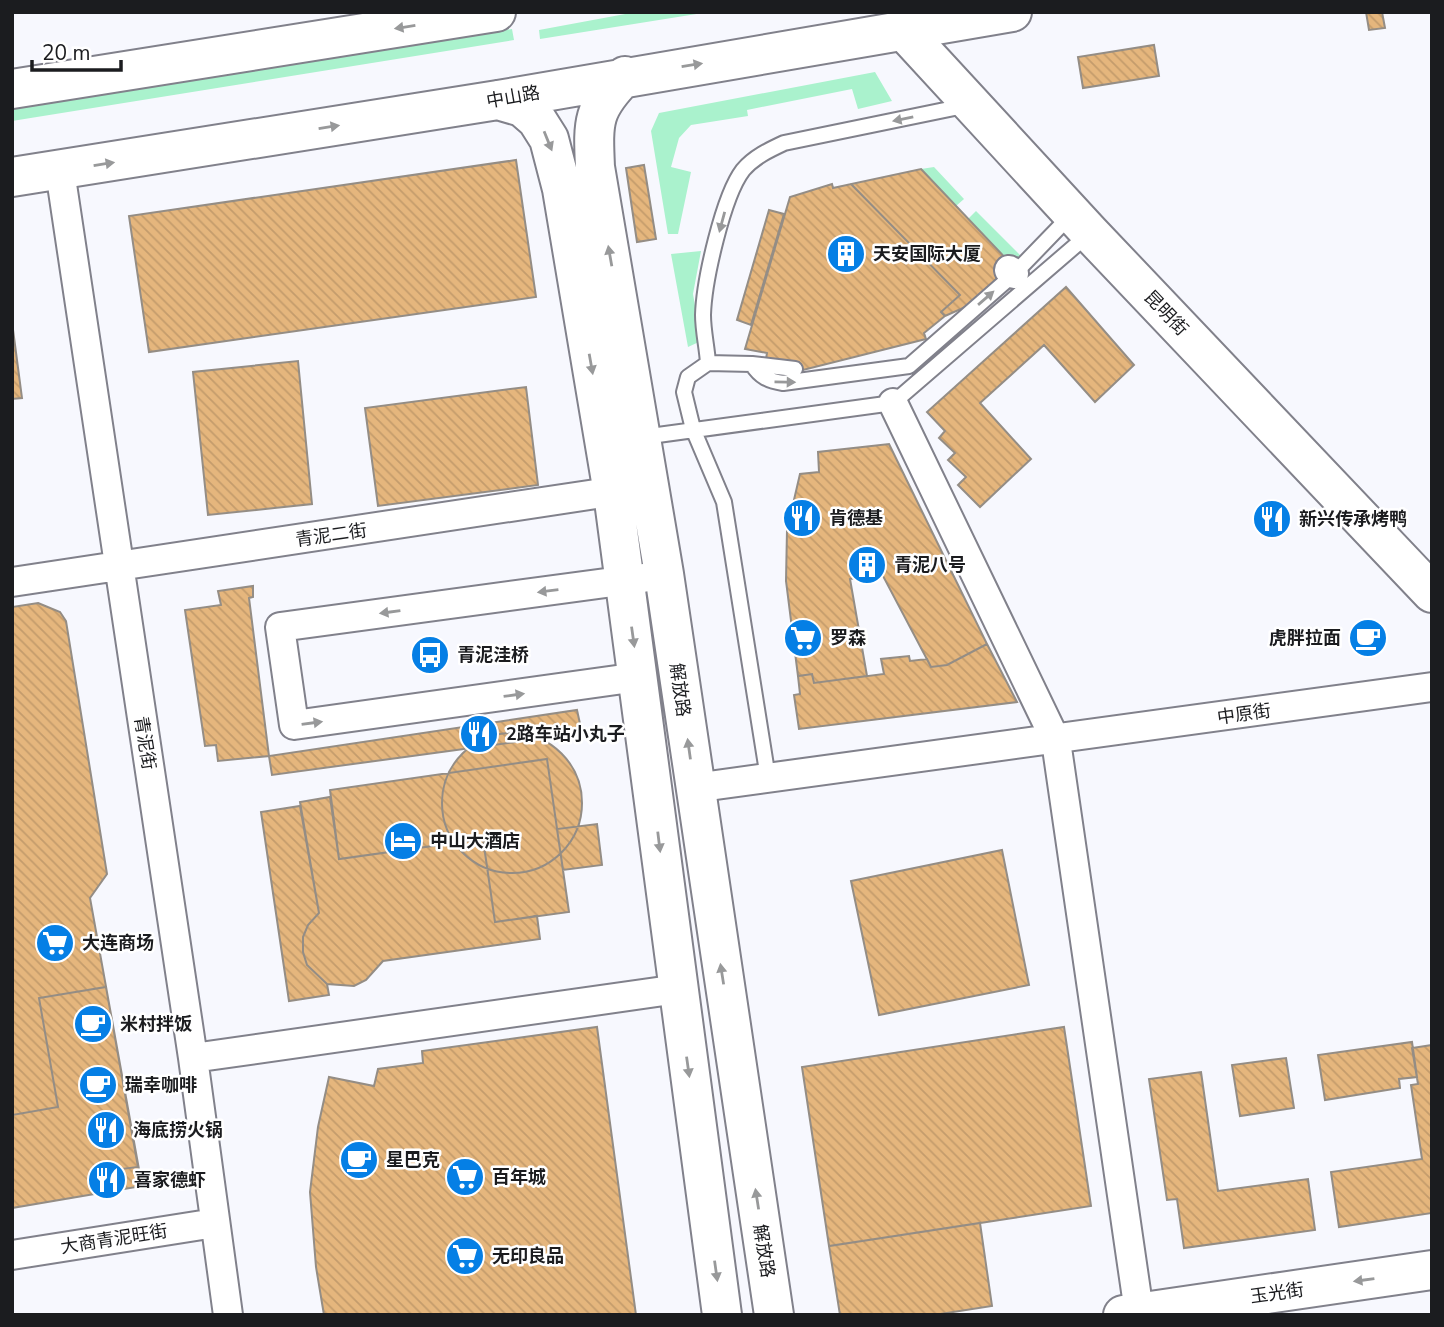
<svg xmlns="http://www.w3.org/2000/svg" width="1444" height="1327" viewBox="0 0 1444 1327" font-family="'Nunito Sans','Noto Sans SC',sans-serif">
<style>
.green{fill:#aaf2cd}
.building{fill:url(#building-back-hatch);stroke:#948d85;stroke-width:2}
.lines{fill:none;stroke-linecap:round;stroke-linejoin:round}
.lane-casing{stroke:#81818b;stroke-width:18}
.street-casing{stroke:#81818b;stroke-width:32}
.secondary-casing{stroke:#81818b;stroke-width:42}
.primary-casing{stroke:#81818b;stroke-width:42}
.lane{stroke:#fff;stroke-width:14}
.street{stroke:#fff;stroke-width:28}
.secondary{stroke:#fff;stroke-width:38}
.primary{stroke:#fff;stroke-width:38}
.oneway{fill:#98999a}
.labels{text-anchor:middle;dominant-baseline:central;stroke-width:5;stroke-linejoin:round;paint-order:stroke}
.street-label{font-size:18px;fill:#1b1c1f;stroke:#fff}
.poi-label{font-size:18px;font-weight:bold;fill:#1b1c1f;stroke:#fff;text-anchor:start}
</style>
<defs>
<pattern id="building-back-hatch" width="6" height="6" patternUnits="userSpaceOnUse" patternTransform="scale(1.75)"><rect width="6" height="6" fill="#e5b67d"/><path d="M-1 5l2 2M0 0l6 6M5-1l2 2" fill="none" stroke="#c49c6c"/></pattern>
</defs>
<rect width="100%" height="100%" fill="#f7f8fe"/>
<path class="green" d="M636,12h73l-169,27 -1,-9z
M512,29l2,11 -502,81v-12z
M875,72l17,29 -34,8 -6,-20 -105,21 1,6 -57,9 -12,13 -8,29 20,5 -13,62h-10l-17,-103 8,-18z
M934,167l30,32 -8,7 -35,-37z
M976,211l46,46 -9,9 -45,-47z
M701,251l-8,43 8,47 -13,6 -17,-93z"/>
<path class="building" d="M1366,12h16l3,16 -16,2z
M1154,45l5,31 -76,12 -5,-31z
M516,160l20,137 -387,55 -20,-136z
M644,165l12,74 -19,3 -11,-74z
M921,169l92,97 -43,39 -25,11 -4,-4 19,-17 -109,-111z
M832,184l1,4 18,-4 109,111 -19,17 4,4 -21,17 2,6 -131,33 -29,-13 1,-6 -22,-4 45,-152z
M769,210l15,4 -33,111 -14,-5z
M1066,287l68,78 -39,37 -51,-57 -64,58 51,56 -51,48 -22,-22 8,-8 -18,-17 7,-7 -16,-15 6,-7 -18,-19z
M12,322l10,76 -10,1z
M298,361l14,143 -104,11 -15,-143z
M526,387l12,98 -160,21 -13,-98z
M889,444l98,200 -40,21 -16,2 -49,-93 -32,5 17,97 -53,7 -2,-9 -14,2 -12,-95 1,-51 13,-56 19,-2 -1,-20z
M253,586v11l-4,1 20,158 -51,5 -2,-16 -11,1 -20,-136 36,-5 -3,-14z
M38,603l22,9 6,9 41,253 -17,24 52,288 -130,22v-601z
M987,644l30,58 -218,27 -5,-34 6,-1 -2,-18 14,-2 2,9 70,-9 -3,-15 28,-3 1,5 17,-2 4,8 16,-2z
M577,710l5,23 -310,42 -3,-19z
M442 803a70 70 0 1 1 140 0a70 70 0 1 1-140 0Z
M547,759l22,153 -74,10 -12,-83 -144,20 -9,-69z
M330,797l9,62 144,-20 12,83 42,-6 3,23 -157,22 -17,19 -12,6 -27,-2 -20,-19 -4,-13v-15l5,-12 11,-12 -19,-111z
M300,806l19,107 -11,12 -5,12v15l4,13 20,19 2,11 -40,6 -28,-189z
M597,824l5,41 -39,5 -6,-41z
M1002,850l27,135 -150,30 -28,-134z
M106,987l32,180 -17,2 3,20 -112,19v-93l46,-8 -19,-109z
M597,1027l39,288h-312l-8,-48 -6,-75 8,-65 11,-50 45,9 4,-17 45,-6 -1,-12z
M1064,1027l27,179 -262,40 -27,-179z
M1412,1042l5,35 -18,2 1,9 -75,12 -7,-45z
M1432,1045v168l-93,14 -8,-55 91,-13 -11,-74 7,-1 -6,-36z
M1286,1058l8,50 -54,8 -8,-51z
M1201,1072l17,119 90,-12 7,51 -131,18 -7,-49 -10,1 -18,-121z
M980,1223l12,83 -58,9h-94l-11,-69z"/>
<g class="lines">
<defs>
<path id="lane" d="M969,105l-185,38c-15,7 -30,14 -41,27 -20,26 -39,111 -40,145 0,16 4,32 5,48l44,1c8,13 17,17 31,19l126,-17 105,-92 57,-59
M708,363l-20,14 -4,15 9,37 31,73 44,276
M752,364l43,5
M643,437l250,-34 197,-170"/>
<path id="street" d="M60,171l133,887 35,257
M1009,270l5,4
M893,403l163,338 83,571
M12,582l617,-93
M638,677l-344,48 -14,-98 363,-49
M694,788l738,-101
M193,1058l485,-69
M12,1255l203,-32"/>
<path id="secondary" d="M903,30l187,203 342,360
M1123,1315l309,-45"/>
<path id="primary" d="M625,76c-33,33 -32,46 -30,91l69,407 110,741
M12,89l484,-77
M498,100l24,7 15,13 12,19 13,50 51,304 109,822
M12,177l486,-77 514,-88"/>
</defs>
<use href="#lane" class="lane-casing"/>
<use href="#street" class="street-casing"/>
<use href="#secondary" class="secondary-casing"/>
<use href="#primary" class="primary-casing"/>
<use href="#lane" class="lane"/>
<use href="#street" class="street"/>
<use href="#secondary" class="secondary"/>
<use href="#primary" class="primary"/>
</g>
<defs><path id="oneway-solid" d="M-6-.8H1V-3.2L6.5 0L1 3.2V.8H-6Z" transform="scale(1.75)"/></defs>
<g class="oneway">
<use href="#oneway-solid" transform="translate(405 27) rotate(171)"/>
<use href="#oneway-solid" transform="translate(692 65) rotate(-9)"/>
<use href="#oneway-solid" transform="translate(903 119) rotate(168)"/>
<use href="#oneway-solid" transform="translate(329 127) rotate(-9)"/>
<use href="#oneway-solid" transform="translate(548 141) rotate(68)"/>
<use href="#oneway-solid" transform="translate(104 164) rotate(-9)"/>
<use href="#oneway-solid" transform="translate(722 222) rotate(105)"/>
<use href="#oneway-solid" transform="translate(610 256) rotate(-100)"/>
<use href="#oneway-solid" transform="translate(986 298) rotate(-41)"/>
<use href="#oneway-solid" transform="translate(591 364) rotate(80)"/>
<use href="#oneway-solid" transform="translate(785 382) rotate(1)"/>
<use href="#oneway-solid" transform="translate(548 591) rotate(173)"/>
<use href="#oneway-solid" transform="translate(390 612) rotate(172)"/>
<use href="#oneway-solid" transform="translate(633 637) rotate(82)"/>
<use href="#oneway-solid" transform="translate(514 695) rotate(-8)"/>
<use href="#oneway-solid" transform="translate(312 723) rotate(-8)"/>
<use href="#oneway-solid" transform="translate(689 749) rotate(-98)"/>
<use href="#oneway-solid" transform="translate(659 842) rotate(83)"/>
<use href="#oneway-solid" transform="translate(722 974) rotate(-99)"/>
<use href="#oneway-solid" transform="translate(688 1067) rotate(82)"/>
<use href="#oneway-solid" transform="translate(757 1199) rotate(-99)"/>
<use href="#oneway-solid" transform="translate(716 1271) rotate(82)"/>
<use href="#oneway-solid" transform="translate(1364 1280) rotate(172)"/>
</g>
<defs>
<symbol id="building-disc" viewBox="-11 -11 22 22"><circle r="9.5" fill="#057fe5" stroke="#fff"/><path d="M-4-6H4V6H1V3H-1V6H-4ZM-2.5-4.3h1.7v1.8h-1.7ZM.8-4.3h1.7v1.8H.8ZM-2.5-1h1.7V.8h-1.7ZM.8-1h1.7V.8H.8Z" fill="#fff"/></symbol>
<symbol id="restaurant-disc" viewBox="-11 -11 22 22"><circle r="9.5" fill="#057fe5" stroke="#fff"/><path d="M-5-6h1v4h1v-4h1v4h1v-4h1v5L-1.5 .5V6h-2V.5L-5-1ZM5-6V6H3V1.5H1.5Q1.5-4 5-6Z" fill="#fff"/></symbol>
<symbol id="supermarket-disc" viewBox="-11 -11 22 22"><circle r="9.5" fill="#057fe5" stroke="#fff"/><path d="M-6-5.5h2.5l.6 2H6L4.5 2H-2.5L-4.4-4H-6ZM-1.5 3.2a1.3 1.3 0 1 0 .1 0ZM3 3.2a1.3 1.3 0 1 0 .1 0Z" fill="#fff"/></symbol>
<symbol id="cafe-disc" viewBox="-11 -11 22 22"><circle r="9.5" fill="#057fe5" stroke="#fff"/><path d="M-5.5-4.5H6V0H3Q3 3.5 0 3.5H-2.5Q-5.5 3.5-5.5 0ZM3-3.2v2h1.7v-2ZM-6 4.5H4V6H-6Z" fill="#fff"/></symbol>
<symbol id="bus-disc" viewBox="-11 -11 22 22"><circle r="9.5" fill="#057fe5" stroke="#fff"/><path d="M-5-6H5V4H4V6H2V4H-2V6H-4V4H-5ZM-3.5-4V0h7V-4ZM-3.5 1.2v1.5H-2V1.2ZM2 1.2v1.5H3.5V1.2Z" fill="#fff"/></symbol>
<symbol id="hotel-disc" viewBox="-11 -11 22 22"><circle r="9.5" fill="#057fe5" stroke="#fff"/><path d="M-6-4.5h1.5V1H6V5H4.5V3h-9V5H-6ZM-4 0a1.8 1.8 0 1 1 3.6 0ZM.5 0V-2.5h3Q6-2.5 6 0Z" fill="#fff"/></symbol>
</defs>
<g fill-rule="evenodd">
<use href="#building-disc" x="824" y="232" width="44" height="44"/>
<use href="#restaurant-disc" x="780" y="496" width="44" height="44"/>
<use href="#restaurant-disc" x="1250" y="497" width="44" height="44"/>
<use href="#building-disc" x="845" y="543" width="44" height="44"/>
<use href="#supermarket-disc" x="781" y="616" width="44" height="44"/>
<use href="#cafe-disc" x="1346" y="616" width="44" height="44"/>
<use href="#bus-disc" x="408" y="633" width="44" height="44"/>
<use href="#restaurant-disc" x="457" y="712" width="44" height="44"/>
<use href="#hotel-disc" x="381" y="819" width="44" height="44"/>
<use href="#supermarket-disc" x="33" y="921" width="44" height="44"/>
<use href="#cafe-disc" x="71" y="1002" width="44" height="44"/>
<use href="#cafe-disc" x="76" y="1063" width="44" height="44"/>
<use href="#restaurant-disc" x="84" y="1108" width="44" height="44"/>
<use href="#cafe-disc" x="337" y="1138" width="44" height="44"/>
<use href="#supermarket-disc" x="443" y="1155" width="44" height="44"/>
<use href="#restaurant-disc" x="85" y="1158" width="44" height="44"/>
<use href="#supermarket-disc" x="443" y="1234" width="44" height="44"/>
</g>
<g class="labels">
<g class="street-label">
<text transform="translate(513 97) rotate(-10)">中山路</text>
<text transform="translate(1166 313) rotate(46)">昆明街</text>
<text transform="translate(331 535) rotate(-8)">青泥二街</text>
<text transform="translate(680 690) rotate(82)">解放路</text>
<text transform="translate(1244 714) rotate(-8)">中原街</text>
<text transform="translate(145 743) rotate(81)">青泥街</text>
<text transform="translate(114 1239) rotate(-9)">大商青泥旺街</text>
<text transform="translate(764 1251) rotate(81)">解放路</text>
<text transform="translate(1277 1293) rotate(-8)">玉光街</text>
</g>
<g class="poi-label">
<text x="873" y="254">天安国际大厦</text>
<text x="829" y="518">肯德基</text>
<text x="1299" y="519">新兴传承烤鸭</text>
<text x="894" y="565">青泥八号</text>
<text x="830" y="638">罗森</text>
<text x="1341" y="638" text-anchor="end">虎胖拉面</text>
<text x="457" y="655">青泥洼桥</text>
<text x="506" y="734">2路车站小丸子</text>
<text x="430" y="841">中山大酒店</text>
<text x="82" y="943">大连商场</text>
<text x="120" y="1024">米村拌饭</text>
<text x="125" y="1085">瑞幸咖啡</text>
<text x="133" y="1130">海底捞火锅</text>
<text x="386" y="1160">星巴克</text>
<text x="492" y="1177">百年城</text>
<text x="134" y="1180">喜家德虾</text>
<text x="492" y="1256">无印良品</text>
</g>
</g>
<rect width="1444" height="1327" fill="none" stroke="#1b1c1f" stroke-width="28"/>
<path d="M32 60v10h89v-10" fill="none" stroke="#1b1c1f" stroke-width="3.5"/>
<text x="42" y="60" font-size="21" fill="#1b1c1f" stroke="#ffffff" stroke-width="5" paint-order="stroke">20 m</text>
</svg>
